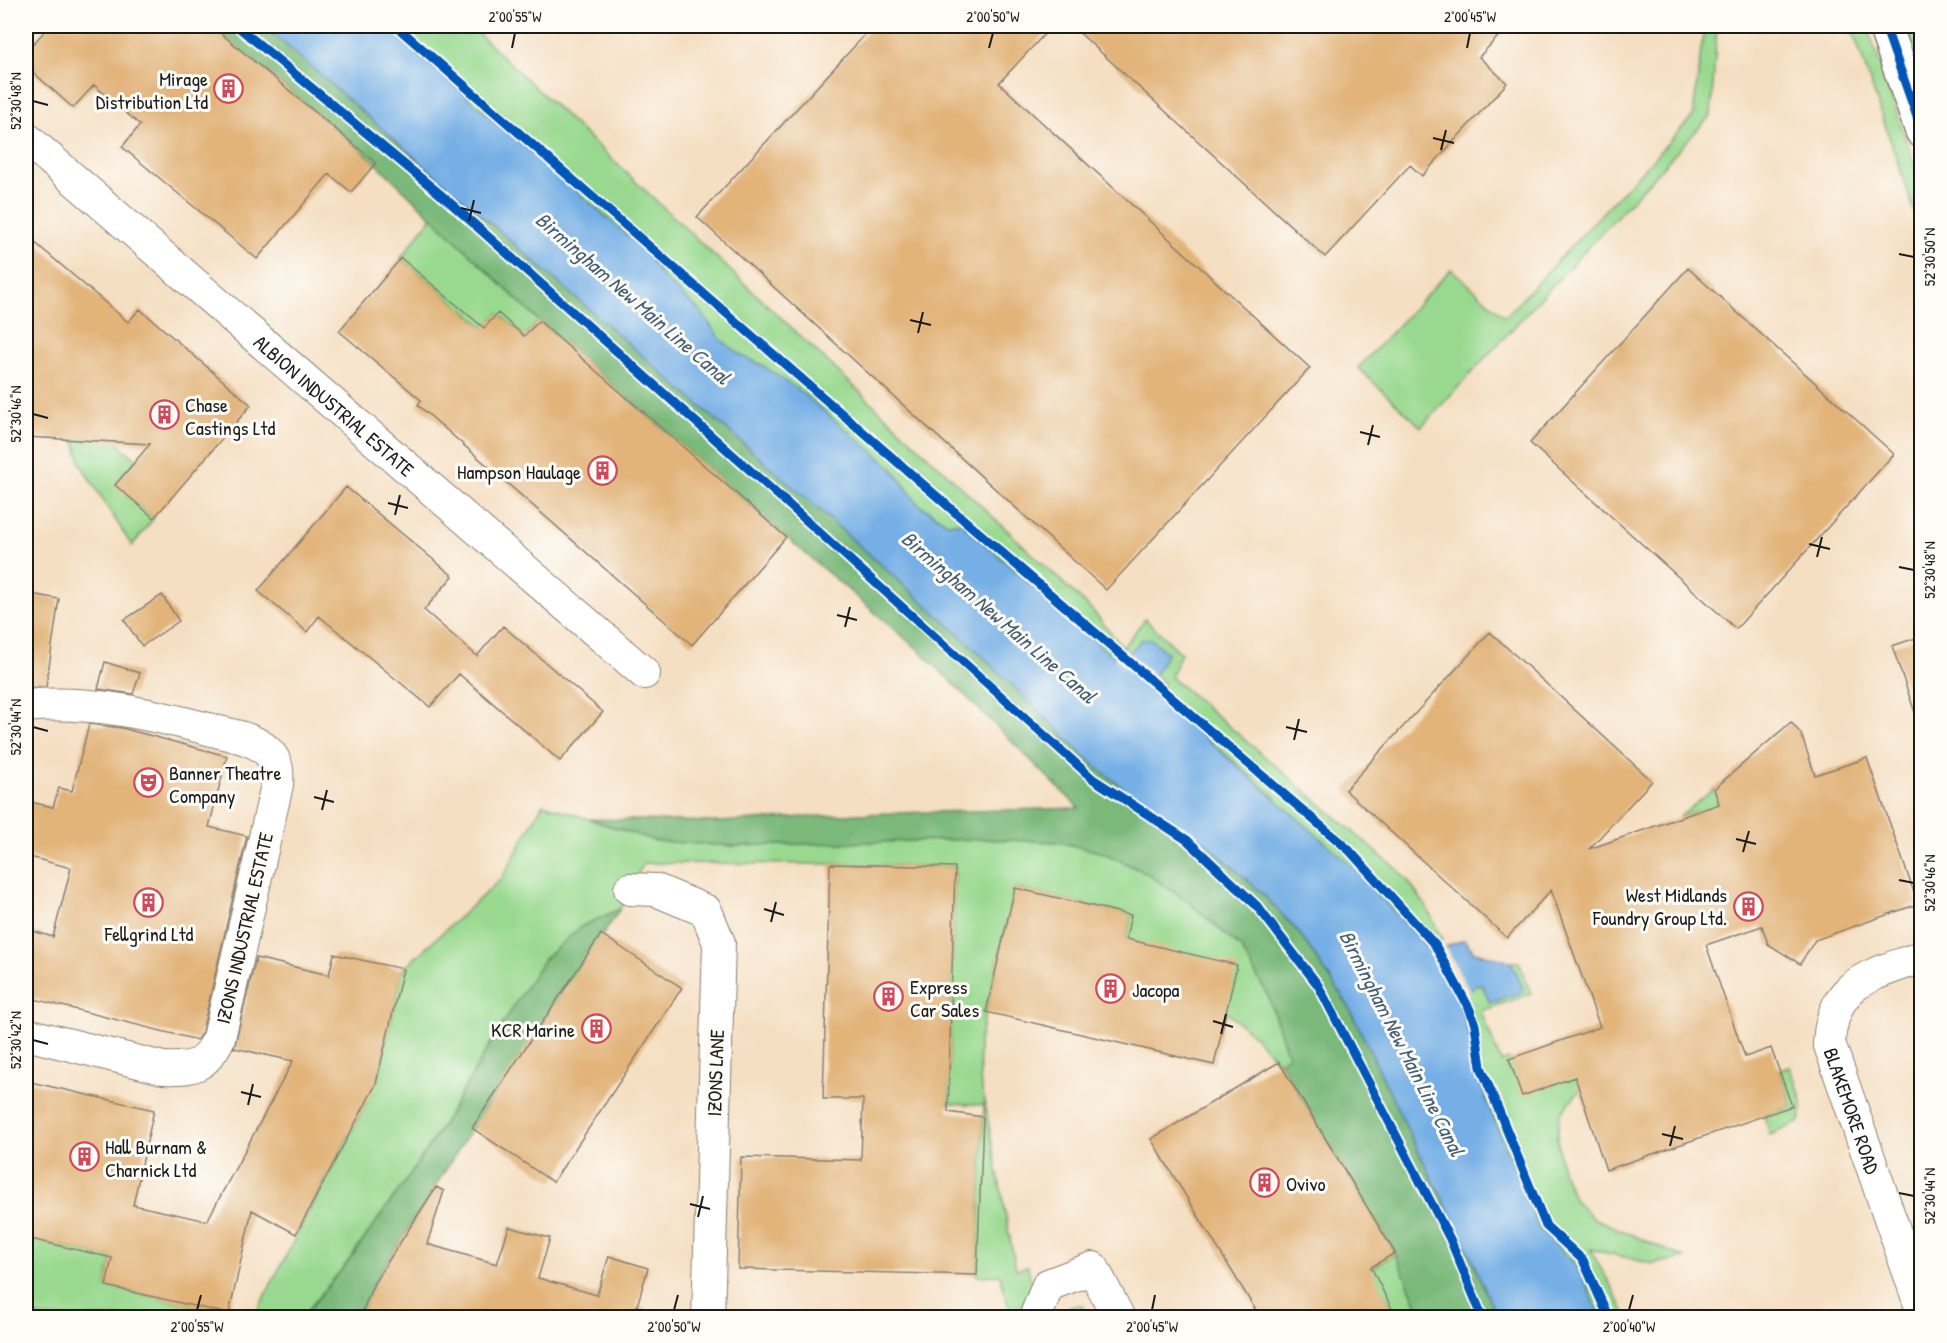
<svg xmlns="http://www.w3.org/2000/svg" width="1947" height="1343" viewBox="0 0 1947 1343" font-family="'Patrick Hand',sans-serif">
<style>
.green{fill:#99d98f;stroke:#5a7a56;stroke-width:1.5}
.forest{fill:#7ab97a;stroke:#4b6a4b;stroke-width:1.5}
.water{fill:#74afe5;stroke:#486680;stroke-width:1.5}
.pier{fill:#f5dfc3}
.building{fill:#e2b47a}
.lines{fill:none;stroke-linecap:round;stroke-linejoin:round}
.minor-casing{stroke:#887e70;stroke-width:34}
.tertiary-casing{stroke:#887e70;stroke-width:36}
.minor{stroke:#fff;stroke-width:32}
.tertiary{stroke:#fff;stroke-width:33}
.cycleway-casing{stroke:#fdfcf7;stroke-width:13}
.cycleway{stroke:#0057b8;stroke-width:9}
.ticks{fill:none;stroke:#1c1c1c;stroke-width:2}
.labels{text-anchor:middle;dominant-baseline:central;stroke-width:6;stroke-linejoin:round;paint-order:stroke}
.poi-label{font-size:20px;fill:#1c1c1c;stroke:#fdfcf7;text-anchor:start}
.street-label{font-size:20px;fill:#1c1c1c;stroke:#fdfcf7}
.water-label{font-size:21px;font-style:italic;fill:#445e76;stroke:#fdfcf7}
.neatline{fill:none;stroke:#1c1c1c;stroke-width:2}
.ticks-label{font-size:15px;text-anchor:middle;fill:#1c1c1c}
</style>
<rect width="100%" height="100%" fill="#fdfcf7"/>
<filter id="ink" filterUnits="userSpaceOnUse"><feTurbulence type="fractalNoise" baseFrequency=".0167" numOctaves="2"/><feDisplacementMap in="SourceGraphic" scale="12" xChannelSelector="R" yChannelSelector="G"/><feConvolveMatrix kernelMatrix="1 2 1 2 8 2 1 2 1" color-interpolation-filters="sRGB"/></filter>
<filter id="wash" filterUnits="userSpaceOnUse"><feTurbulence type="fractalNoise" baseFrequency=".008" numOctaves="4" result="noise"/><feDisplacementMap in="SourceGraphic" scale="24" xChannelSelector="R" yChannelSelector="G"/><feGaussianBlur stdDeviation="1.35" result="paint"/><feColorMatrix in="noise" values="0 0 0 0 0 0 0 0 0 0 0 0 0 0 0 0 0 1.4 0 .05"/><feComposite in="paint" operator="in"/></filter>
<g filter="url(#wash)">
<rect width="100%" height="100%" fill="#f5dfc3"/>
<path class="green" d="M385,26h85l622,584 31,37 22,-28 36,34 -10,24 228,194c22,24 30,39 43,69l-13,9 7,8 12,-4 -3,-6 19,-7 10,12 37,10h8l12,32 -50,17 20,51 8,-3 83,12 -12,19 -20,24 -3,23 5,33 13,30 18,18 92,40 -32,6 -63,-15 24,42 13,26h-26l-23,-50 -39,-38 -51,-124 -11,-36 -202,-272 -120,-103 9,-11 -9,-8 12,-22 -25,-14 -12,14 -7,-6 -9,11 -153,-135h-14l-29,-19 -26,-36 -130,-103 -20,-9 -21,-16 -21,-29 -37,-33 -20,-29z
M1704,26h13l-6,89 -290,312 -63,-59 93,-99 54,48 188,-201z
M1851,26h16l54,158v46z
M1904,26h17v49z
M432,217l107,104 -15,15 -26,-23 -13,15 -84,-70z
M64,396l73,64 -21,25 38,33 -22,28 -51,-81z
M1714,789l8,24 -20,7 -4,-9 -20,7z
M543,804l113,37 29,2 49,3 245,-7 80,3 45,11 42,20 45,31 50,44 28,50 19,58 -9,6 -29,-30 -24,-20 -100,-73 5,-24 -116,-27 -36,153 1,38 36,191 12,-4 5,26 -22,23 -11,-40 -23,1 7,-171 -36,-2 7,-236 -125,-3 -186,-1 -24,46 -38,17 -81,100 -57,97 -33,50 -64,90 -45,54h-261l-15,-5v-74l86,20 -6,28 123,28 27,-1 110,-210 -73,-42 84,19 26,-111 99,-91z
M1789,1067c8,19 19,36 9,56l-28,12 -6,-19 28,-10 -13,-36z
M1395,1253l27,64h-26l-11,-21 -45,21 -45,1z
M1082,1305l6,12h-26l8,-11z"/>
<path class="forest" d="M212,26h52l562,490 143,127 128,125 48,36 55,34 63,56 37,40 48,71 65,136 49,95 35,81h-75l-27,-64 -116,-191 9,-6 -19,-58 -28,-50 -50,-44 -45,-31 -42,-20 -45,-11 -80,-3 -245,7 -49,-3 -29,-2 -67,-22 130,3 139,-8 221,-6 -159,-157 -134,-114 -247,-216 -163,-158z
M620,909l-148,219 -98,155 -14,34 -58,1 45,-55 64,-90 33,-50 57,-97 43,-67 38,-33z"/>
<path class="water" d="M264,26h121l258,223 20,29 37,33 21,29 21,16 20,9 39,27 91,76 26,36 29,19h14l159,140 22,-24h9l16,14 -19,35 203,177 85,92 12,-4 -3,-6 19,-7 10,12 37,10 13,29 -34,12 -8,-18 -5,-1 -17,14 17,71 11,36 51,124 39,38 23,50h-104l-35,-81 -49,-95 -65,-136 -48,-71 -37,-40 -63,-56 -55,-34 -48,-36 -128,-125 -143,-127z"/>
<path class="pier" d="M1127,651l30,27 -5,9 5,5 -2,2 -41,-36 2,-2 4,3z
M1444,944l26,48 -6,7 3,13 -3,1 -4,-15 -23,-41 -8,-8 2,-2 7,7 6,-3 -2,-4z"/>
<g id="blocks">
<path class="building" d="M49,26h163l164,137 -25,29 -22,-18 -72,85 -135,-112 18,-22 -46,-40 -21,23 -47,-42v-14z
M873,26h179l-53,57 311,285 -204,222 -409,-373z
M1072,26h436l-29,31 28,26 -85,93 -12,-11 -85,92z
M26,235l102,87 12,-13 111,96 -97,113 -39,-33 35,-41 -124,-7z
M401,258l83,70 14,-15 26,23 15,-15 247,216 -94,108 -274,-240 3,-5 -82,-69z
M1688,268l206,186 -158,175 -206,-186z
M346,487l107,89 -29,34 53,46 26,-30 100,86 -43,49 -101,-87 -29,33 -111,-91 -12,16 -49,-41z
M26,593l33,6 -13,88 -20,1z
M162,595l17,26 -37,25 -18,-26z
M1490,632l162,149 -63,68 130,-45 -5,-15 77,-67 10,12 14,41 52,-17 51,146 -103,36 -15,24 -32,-20 -6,-18 -56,19 39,112 26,-9 21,58 -186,64 -31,-93 -53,19 -13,-37 91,-32 -49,-137 -44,48 -162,-148z
M1922,636v82h-5l-25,-72z
M105,662l35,11 -7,21 -35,-5z
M89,724l33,4 105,28 -18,71 38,9 -45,196 -5,8 -171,-43v-68l27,8 18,-69 -45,-12v-55l27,6 6,-19 13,3z
M830,864l125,3 -7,245 35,5 -6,158 -239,-6 3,-112 120,3 2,-61h-40z
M1015,888l116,27 -5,24 111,26 -23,100 -228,-53z
M601,934l81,54 -129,194 -81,-54z
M334,954l69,15 -27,115 -80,150 -44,-24 -23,104 -123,-28 6,-28 -86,-20v-157l128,29 -21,95 74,16 86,-160 -59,-13 22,-90 73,17z
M1279,1062l116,191 -24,14 25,50h-136l-109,-178z
M436,1187l8,4 -17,53 70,20 12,-37 41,11 -12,40 59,17 12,-39 39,12 -11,38 12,4 -1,7h-288l14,-34z"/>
</g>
</g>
<g filter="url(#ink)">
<use href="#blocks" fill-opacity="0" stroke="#887e70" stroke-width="1.5"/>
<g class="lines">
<defs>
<g id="minor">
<path id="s1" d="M26,138l618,535"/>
<path d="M26,706c63,-6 125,8 186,24 17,5 43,8 56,22 10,10 10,20 9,33l-58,253c-14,29 -25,31 -56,30l-137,-34"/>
<path d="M630,889l26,1 50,21 13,32 -11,375"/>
<path id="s2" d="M1922,957c-52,19 -89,23 -93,86l93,267"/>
<path d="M1035,1318l13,-33 45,-17 26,50"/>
</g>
<path id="tertiary" d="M1885,26l37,105"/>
</defs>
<use href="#minor" class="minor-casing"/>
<use href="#tertiary" class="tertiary-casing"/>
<use href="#minor" class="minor"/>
<use href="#tertiary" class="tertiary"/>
<defs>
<path id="cycleway" d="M237,26l209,173 352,314 295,266 94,61 70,66 61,79 132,254 33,79
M396,26l568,494 385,330 86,95 35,65 5,15 6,42 65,159 37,34 26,58
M1885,26l37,105"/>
</defs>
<use href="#cycleway" class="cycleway-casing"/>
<use href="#cycleway" class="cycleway"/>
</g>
</g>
<path class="ticks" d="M512,48l3,-15M989,48l4,-15M1467,48l3,-15M33,101l15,4M1433,138l21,5M1441,150l5,-20M461,208l20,5M469,221l5,-21M1899,254l15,3M910,320l21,5M918,333l5,-21M33,414l15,4M1360,432l20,5M1368,445l5,-20M388,503l20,5M395,515l5,-20M1809,544l21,5M1817,557l5,-20M1899,567l15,3M837,615l20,5M845,627l5,-20M33,727l15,4M1286,727l21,5M1294,740l5,-21M314,797l20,5M322,810l5,-20M1736,839l20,5M1743,852l6,-21M1899,880l15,3M764,909l20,6M771,922l5,-20M1213,1021l20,6M1221,1034l5,-20M33,1040l15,4M241,1092l20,5M248,1105l5,-21M1662,1134l21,5M1670,1146l5,-20M1899,1193l15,3M690,1204l20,5M698,1217l5,-21M197,1310l4,-15M674,1310l4,-15M1152,1310l3,-15M1629,1310l4,-15"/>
<defs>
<symbol id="building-ring" viewBox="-11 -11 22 22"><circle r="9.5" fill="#fdfcf7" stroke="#d1495b" stroke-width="1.5"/><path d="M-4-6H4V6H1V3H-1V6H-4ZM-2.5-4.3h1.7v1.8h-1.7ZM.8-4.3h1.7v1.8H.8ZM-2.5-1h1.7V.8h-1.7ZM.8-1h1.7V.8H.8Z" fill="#d1495b"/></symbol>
<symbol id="theatre-ring" viewBox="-11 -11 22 22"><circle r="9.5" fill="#fdfcf7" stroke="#d1495b" stroke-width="1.5"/><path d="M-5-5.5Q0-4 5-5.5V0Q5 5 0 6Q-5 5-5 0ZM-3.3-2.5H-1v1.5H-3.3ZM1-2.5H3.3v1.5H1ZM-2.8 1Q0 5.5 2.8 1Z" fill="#d1495b"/></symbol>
</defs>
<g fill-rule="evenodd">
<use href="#building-ring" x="212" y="72" width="33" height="33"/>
<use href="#building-ring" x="148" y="398" width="33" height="33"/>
<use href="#building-ring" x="586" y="454" width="33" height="33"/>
<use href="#theatre-ring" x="132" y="766" width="33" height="33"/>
<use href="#building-ring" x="132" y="886" width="33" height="33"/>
<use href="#building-ring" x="1732" y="890" width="33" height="33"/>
<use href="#building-ring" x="1094" y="972" width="33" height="33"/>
<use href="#building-ring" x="872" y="980" width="33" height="33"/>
<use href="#building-ring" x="580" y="1012" width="33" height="33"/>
<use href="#building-ring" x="68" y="1140" width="33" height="33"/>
<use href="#building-ring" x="1248" y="1166" width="33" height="33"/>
</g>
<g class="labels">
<g class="poi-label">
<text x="208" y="78" text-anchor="end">Mirage<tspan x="208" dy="23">Distribution Ltd</tspan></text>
<text x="185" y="404">Chase<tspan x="185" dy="23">Castings Ltd</tspan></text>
<text x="581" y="471" text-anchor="end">Hampson Haulage</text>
<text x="169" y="772">Banner Theatre<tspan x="169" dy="23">Company</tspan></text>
<text x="1727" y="894" text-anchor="end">West Midlands<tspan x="1727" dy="23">Foundry Group Ltd.</tspan></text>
<text x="149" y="933" text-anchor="middle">Fellgrind Ltd</text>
<text x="910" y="986">Express<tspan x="910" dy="23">Car Sales</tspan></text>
<text x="1132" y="989">Jacopa</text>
<text x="575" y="1029" text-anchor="end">KCR Marine</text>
<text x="105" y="1146">Hall Burnam &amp;<tspan x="105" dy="23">Charnick Ltd</tspan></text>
<text x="1286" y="1183">Ovivo</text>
</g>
<g class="street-label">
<text stroke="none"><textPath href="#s1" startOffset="408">ALBION INDUSTRIAL ESTATE</textPath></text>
<text transform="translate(244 928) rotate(-77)">IZONS INDUSTRIAL ESTATE</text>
<text transform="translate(715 1073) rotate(-88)">IZONS LANE</text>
<text stroke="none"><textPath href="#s2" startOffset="210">BLAKEMORE ROAD</textPath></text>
</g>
<g class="water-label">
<text transform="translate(633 298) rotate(41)">Birmingham New Main Line Canal</text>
<text transform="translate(999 617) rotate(41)">Birmingham New Main Line Canal</text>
<text transform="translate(1402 1043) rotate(63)">Birmingham New Main Line Canal</text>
</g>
</g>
<rect width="1947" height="1343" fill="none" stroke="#fdfcf7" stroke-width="66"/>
<rect x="33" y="33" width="1881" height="1277" class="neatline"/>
<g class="ticks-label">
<text x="515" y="22">2°00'55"W</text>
<text x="993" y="22">2°00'50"W</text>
<text x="1470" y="22">2°00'45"W</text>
<text transform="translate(16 101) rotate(-90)" y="5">52°30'48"N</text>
<text transform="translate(1930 257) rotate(-90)" y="5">52°30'50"N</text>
<text transform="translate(16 414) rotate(-90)" y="5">52°30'46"N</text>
<text transform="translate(1930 570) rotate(-90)" y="5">52°30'48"N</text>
<text transform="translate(16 727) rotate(-90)" y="5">52°30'44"N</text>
<text transform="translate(1930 883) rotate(-90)" y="5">52°30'46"N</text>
<text transform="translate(16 1040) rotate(-90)" y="5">52°30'42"N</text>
<text transform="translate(1930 1196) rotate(-90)" y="5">52°30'44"N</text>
<text x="197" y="1332">2°00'55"W</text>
<text x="674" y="1332">2°00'50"W</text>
<text x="1152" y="1332">2°00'45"W</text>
<text x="1629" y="1332">2°00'40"W</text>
</g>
</svg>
